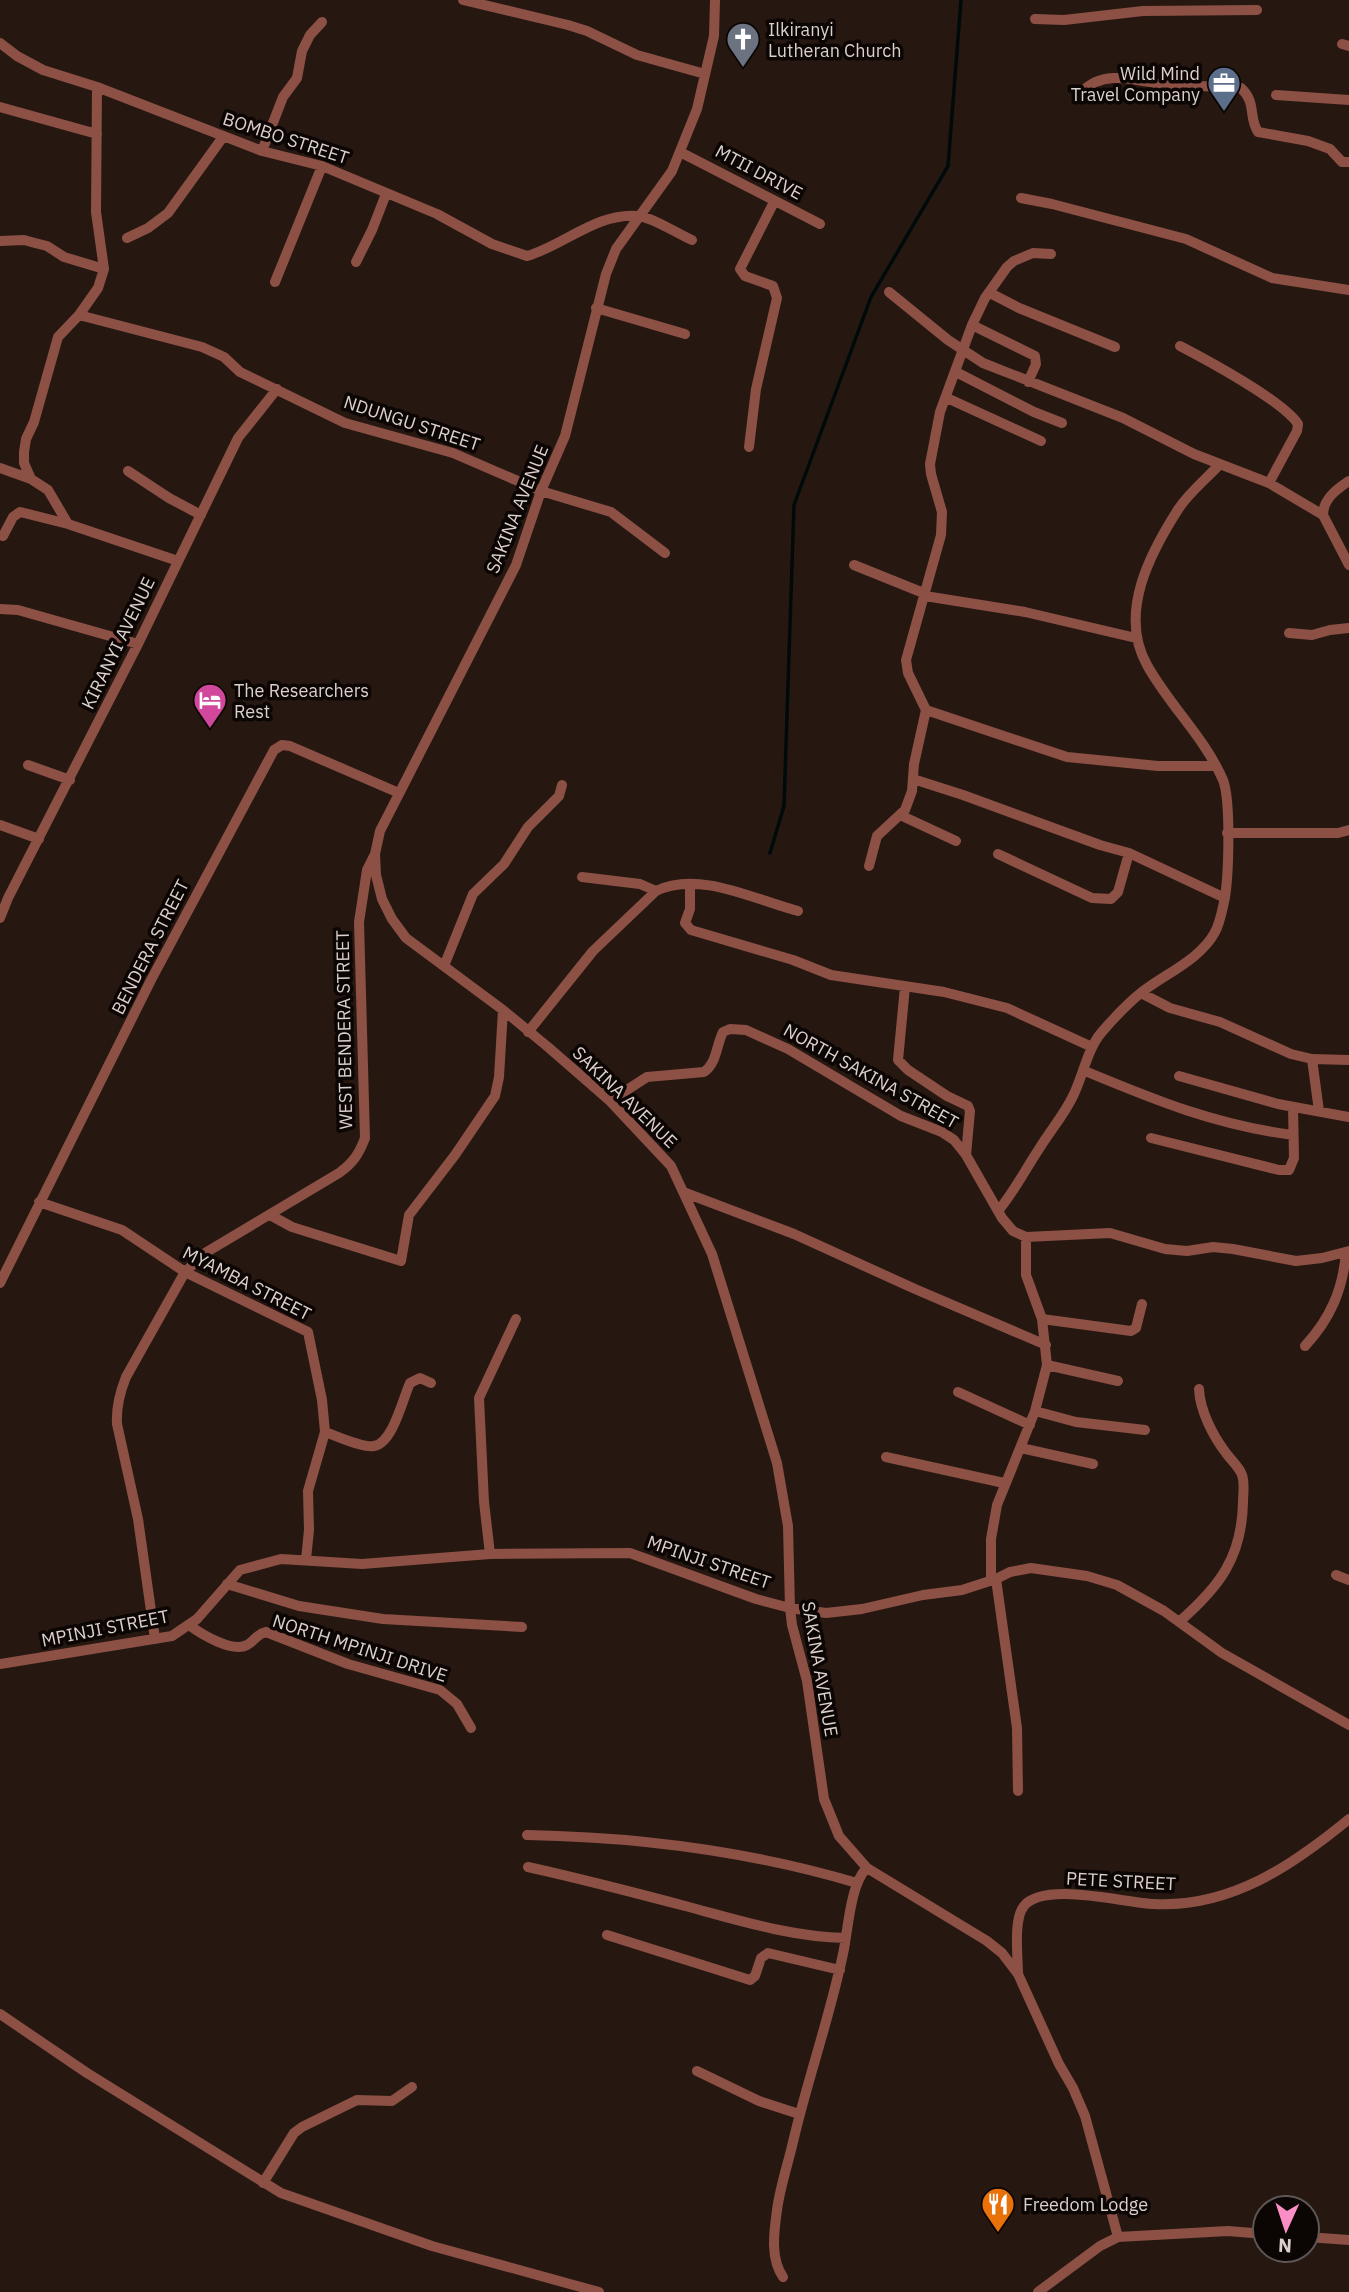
<svg xmlns="http://www.w3.org/2000/svg" width="1349" height="2292" viewBox="0 0 1349 2292" font-family="'IBM Plex Sans',sans-serif">
<style>
.lines{fill:none;stroke-linecap:round;stroke-linejoin:round}
.stream{stroke:#000a0b;stroke-width:3.5}
.minor{stroke:#8c5045;stroke-width:10}
.labels{text-anchor:middle;dominant-baseline:central;stroke-width:7;stroke-linejoin:round;paint-order:stroke}
.poi-label{font-size:18px;fill:#dbd0cc;stroke:#0b0504;text-anchor:start}
.street-label{font-size:18px;fill:#dbd0cc;stroke:#0b0504}
</style>
<rect width="100%" height="100%" fill="#261811"/>
<g class="lines">
<path class="stream" d="M770,853l14,-47 10,-301 77,-208 77,-131 13,-166"/>
<path class="minor" d="M463,0l105,25 19,6 50,24 68,19
M715,0l-1,36 -17,73 -25,62 -56,78 -10,25 -41,162 -24,55 -25,74 -136,266 -5,23 1,21 6,24 10,20 14,19 97,72 45,37 62,54 61,65 41,88 65,209 11,63 2,82 2,17 15,56 17,118 15,37 28,32 120,73 15,12 16,21 41,90 14,24 12,28 33,121
M1035,19l29,1 79,-9 114,-1
M0,43l17,13 26,14 54,17 165,64 60,15 115,48 55,30 35,12c36,-10 70,-44 111,-40 14,1 40,18 54,24
M1342,44l7,2
M97,87l-1,125 8,57 -6,19 -19,27 -21,22 -24,85 -8,17 -2,13v11l7,16 17,11 20,34 110,37
M1081,93c24,-28 64,-9 94,-7 22,1 44,-1 66,2 16,15 7,29 17,44l50,9 22,8 12,13h7
M1276,95l73,5
M0,107l97,27
M262,151l21,-54 14,-19 5,-27 8,-16 12,-13
M680,152l140,72
M1021,198l31,6 134,35 86,39 77,12
M127,238l21,-10 20,-15 55,-76
M0,241l24,-1 11,3 12,3 17,11 40,12
M356,262l16,-32 14,-36
M275,282l47,-116
M889,292l59,48 35,23 140,55 71,36 75,29 54,32
M990,293l29,15 96,39
M596,308l89,26
M79,315l123,32 22,10 16,15 105,51 108,30 88,38 70,21 54,41
M972,325l63,31 1,8 -8,18
M1180,346c27,14 103,55 118,78l-1,7 -28,52
M956,372l78,40 28,11
M947,398l94,43
M749,447l7,-58 21,-91 -4,-12 -28,-10 -5,-7 34,-67
M0,468l31,11
M128,471l41,27 32,17
M1349,481c-12,8 -26,18 -26,34l26,50
M3,536l10,-19 7,-5 48,12
M854,565l72,29
M925,596l100,16 111,26
M0,609l18,1 120,34
M1289,633l23,2 18,-5 19,-2
M926,710l141,47 91,9h58
M28,765l42,15
M913,779l50,16 137,50 29,8 96,45
M900,815l56,26
M0,825l39,14
M1227,833h111l11,-3
M998,854l94,44 19,1 7,-7 11,-39
M869,866l8,-30 28,-26 7,-19 2,-27 12,-54 -18,-37 -2,-13 35,-125 1,-23 -11,-38 -1,-10 10,-52 32,-87 13,-27 22,-31 7,-6 19,-8 18,1
M582,877l58,7 16,7
M690,884v25l-5,14 6,7 102,30 38,15 113,17 63,16 85,39
M0,918l8,-20 130,-254 100,-206 39,-49
M444,966l29,-72 31,-30 24,-37 31,-31 3,-11
M905,987l-7,73 10,10 39,26 21,10 2,5 -4,44
M1141,993l29,15 50,14 71,32 21,5 37,1
M528,1032l65,-81 63,-60c43,-21 99,9 142,20
M1312,1059l7,52
M1085,1071c72,30 131,54 208,64
M1179,1076l99,28 71,13
M610,1101l37,-24 57,-5c13,-9 12,-26 19,-40l7,-3 16,1 42,19 113,67 41,16 12,8 12,15 36,63 11,13 13,6 84,-4 55,16 22,2 26,-4 20,2 63,12 26,-3 27,-7
M1151,1138l128,32h10l5,-12 -1,-51
M683,1192l111,42 121,55 131,56
M39,1202l83,28 63,42 123,60 14,68 3,32 -17,59 1,39 -3,29
M998,1211c16,-19 27,-41 41,-62 11,-18 25,-34 34,-53 10,-20 14,-46 28,-63 12,-14 27,-30 41,-41 23,-18 59,-33 73,-60 5,-9 7,-21 9,-30 5,-23 7,-102 -1,-122 -18,-42 -54,-75 -76,-115 -29,-52 3,-112 32,-157 11,-16 27,-29 40,-43
M270,1215l22,12 109,34 8,-46 46,-60 40,-59 4,-19 4,-67
M0,1283l151,-303 123,-230 8,-5 8,1 109,47
M1042,1319l89,12 5,-3 6,-24
M1305,1346c25,-27 38,-56 41,-94
M1047,1365l71,16
M958,1392l72,33
M1035,1411l41,11 69,8
M325,1432c12,4 37,16 49,14 19,-3 29,-48 36,-63l10,-5 11,5
M1021,1448l72,16
M886,1457l118,26
M490,1554l-6,-52 -5,-104 37,-79
M1336,1575l13,5
M996,1579l21,149 1,63
M991,1580v-41l6,-34 38,-94 12,-46 -5,-46 -16,-44v-38
M227,1584l72,22 84,13 139,8
M1179,1622c40,-35 63,-64 64,-120 0,-7 2,-19 -1,-27 -2,-7 -11,-15 -16,-22 -13,-17 -26,-42 -27,-64
M189,1625c12,9 43,28 58,20 8,-4 9,-11 19,-13l82,32 92,26 17,14 14,24
M155,1639l-17,-120 -21,-95c-1,-17 3,-32 9,-47l59,-105 20,-19 134,-80c14,-10 20,-19 26,-35l-6,-216 8,-52 7,-14
M0,1664l172,-28 25,-17 43,-49 41,-11 81,5 128,-10 140,-1 126,46 34,9 36,5 36,-4 61,-14 39,-5 34,-11 14,-7 21,-4 56,8 30,9 47,26 58,42 127,72
M527,1835c112,2 222,16 330,48
M528,1867c54,12 108,26 161,40 52,14 103,30 157,31
M607,1935l143,45 5,-4 6,-18 7,-5 72,17
M1018,1974c0,-17 -5,-55 6,-68 20,-25 101,-3 130,-2 77,4 139,-39 195,-85
M0,2014l87,59 194,120 151,53 167,46
M697,2071l62,30 40,13
M263,2183l31,-50 8,-6 55,-27 35,1 20,-14
M1307,2237l42,3
M783,2277c-13,-19 -9,-45 -6,-67 3,-23 11,-46 16,-68 15,-65 38,-128 51,-193 4,-21 7,-67 23,-81
M1038,2292l62,-46 18,-9 110,-6 37,3"/>
</g>
<defs>
<symbol id="church-pin" viewBox="-11 -11 22 30"><path d="M0 17L-7.5 6A9.5 9.5 0 1 1 7.5 6Z" fill="#6b7280" stroke="#0b0504"/><path d="M-1.2-6h2.4v3.5h3.3v2.4h-3.3V6h-2.4V-.1h-3.3v-2.4h3.3Z" fill="#fff"/></symbol>
<symbol id="office-pin" viewBox="-11 -11 22 30"><path d="M0 17L-7.5 6A9.5 9.5 0 1 1 7.5 6Z" fill="#5c6f8a" stroke="#0b0504"/><path d="M-6-3h4V-5.5h4V-3h4V5H-6ZM-1-4.5V-3h2v-1.5ZM-6 0V1H6V0Z" fill="#fff"/></symbol>
<symbol id="hotel-pin" viewBox="-11 -11 22 30"><path d="M0 17L-7.5 6A9.5 9.5 0 1 1 7.5 6Z" fill="#d1479c" stroke="#0b0504"/><path d="M-6-4.5h1.5V1H6V5H4.5V3h-9V5H-6ZM-4 0a1.8 1.8 0 1 1 3.6 0ZM.5 0V-2.5h3Q6-2.5 6 0Z" fill="#fff"/></symbol>
<symbol id="restaurant-pin" viewBox="-11 -11 22 30"><path d="M0 17L-7.5 6A9.5 9.5 0 1 1 7.5 6Z" fill="#e8710a" stroke="#0b0504"/><path d="M-5-6h1v4h1v-4h1v4h1v-4h1v5L-1.5 .5V6h-2V.5L-5-1ZM5-6V6H3V1.5H1.5Q1.5-4 5-6Z" fill="#fff"/></symbol>
</defs>
<g fill-rule="evenodd">
<use href="#church-pin" x="724" y="20" width="38" height="52"/>
<use href="#office-pin" x="1205" y="64" width="38" height="52"/>
<use href="#hotel-pin" x="191" y="681" width="38" height="52"/>
<use href="#restaurant-pin" x="979" y="2185" width="38" height="52"/>
</g>
<g class="labels">
<g class="poi-label">
<text x="768" y="29">Ilkiranyi<tspan x="768" dy="21">Lutheran Church</tspan></text>
<text x="1200" y="73" text-anchor="end">Wild Mind<tspan x="1200" dy="21">Travel Company</tspan></text>
<text x="234" y="690">The Researchers<tspan x="234" dy="21">Rest</tspan></text>
<text x="1023" y="2204">Freedom Lodge</text>
</g>
<g class="street-label">
<text transform="translate(286 138) rotate(18)">BOMBO STREET</text>
<text transform="translate(759 172) rotate(28)">MTII DRIVE</text>
<text transform="translate(412 423) rotate(18)">NDUNGU STREET</text>
<text transform="translate(517 509) rotate(-68)">SAKINA AVENUE</text>
<text transform="translate(118 643) rotate(-64)">KIRANYI AVENUE</text>
<text transform="translate(150 947) rotate(-63)">BENDERA STREET</text>
<text transform="translate(344 1030) rotate(-91)">WEST BENDERA STREET</text>
<text transform="translate(871 1076) rotate(29)">NORTH SAKINA STREET</text>
<text transform="translate(625 1097) rotate(44)">SAKINA AVENUE</text>
<text transform="translate(247 1283) rotate(27)">MYAMBA STREET</text>
<text transform="translate(709 1562) rotate(19)">MPINJI STREET</text>
<text transform="translate(105 1628) rotate(-11)">MPINJI STREET</text>
<text transform="translate(360 1648) rotate(18)">NORTH MPINJI DRIVE</text>
<text transform="translate(820 1669) rotate(80)">SAKINA AVENUE</text>
<text transform="translate(1121 1881) rotate(3)">PETE STREET</text>
</g>
</g>
<g transform="translate(1286 2229) rotate(183)"><circle r="33" fill="#0b0504" stroke="#5e5654" stroke-width="2"/>
<path d="M0-5L12 26L0 18L-12 26Z" fill="#fb8fc5"/>
<text y="-10" font-size="19" font-weight="bold" text-anchor="middle" fill="#dbd0cc">N</text>
</g>
</svg>
